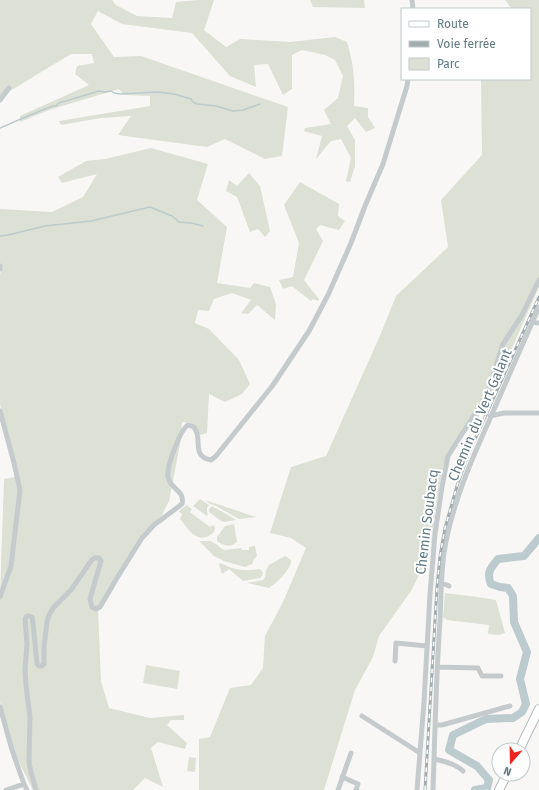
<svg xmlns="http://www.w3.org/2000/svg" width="539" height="790" viewBox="0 0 539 790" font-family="'Fira Sans',sans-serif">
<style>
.green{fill:#dce0d5}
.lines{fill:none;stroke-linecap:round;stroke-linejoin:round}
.stream{stroke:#bccbcd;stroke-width:1.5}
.river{stroke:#bccbcd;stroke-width:8}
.primary-casing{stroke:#b6bcbf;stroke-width:10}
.minor{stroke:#c5cbcd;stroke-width:5}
.primary{stroke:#fff;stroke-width:8}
.rail-casing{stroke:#a3adb0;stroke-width:3}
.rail{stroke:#fff;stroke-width:1.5;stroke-dasharray:4.5;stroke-linecap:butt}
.labels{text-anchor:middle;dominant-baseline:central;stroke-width:4;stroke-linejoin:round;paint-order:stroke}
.street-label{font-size:14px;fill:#617a82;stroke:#fff}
</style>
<rect width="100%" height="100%" fill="#f8f7f5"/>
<path class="green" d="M0,0h112l4,5 21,11 35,2 4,-16 23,-2h15l-10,30 22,17 14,-8 50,3 45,-5 12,5c7,23 8,40 7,64l14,2v9l7,11 -9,4 -11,-14 -8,8 8,14v26l-5,16 -4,-1 5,-23 -10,-19 -10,2 -15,18 6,-23 -18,-5 1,-3 26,-4 -7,-14 14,-12 5,-22 -8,-16 -10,-5 -23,-5 -10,5v34l-9,6 -15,-31 -14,1 2,22 -26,-11 -38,-43 -70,-9 -24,-13 -7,13 23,33 27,-1 147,51 -6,49 -17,3 -40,-20 -18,8 -89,-12 13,-19 -30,2 -40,7 -2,-4 91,-15v-10l-26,-1 -5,-6 -70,21 -29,12v-6l69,-31 -14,-11 2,-8 17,-3 -2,-9h-21l-71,43z
M310,0h54l1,8 -52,-1z
M505,0h34v287l-47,106 -15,27 -29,32 -6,19 -7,43 -5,39 -19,38 -32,45 -6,21 -18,33 -31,100h-125v-51l11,-2 20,-49 21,-3 12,-17 2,-32 18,-34 23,-54 -15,-10 -21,-5 21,-66 35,-11 53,-118 17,-42 52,-49 -7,-47 41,-45 -1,-76h49v-70h-18z
M151,148l57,16 -11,36 30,27 -10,56 33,5 4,-5 16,4 6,17 -1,16 -18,-15 -9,9 -7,-1 10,-13 -19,-7 -18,6 -5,12 -11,-1 -3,13 14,6 30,31 11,24 -8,10 -17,8 -16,-8 -2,39 -7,2 -10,-12 -8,-1 -1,17 -12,62 -7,14 -26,28 -38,66 3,72 8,27 41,10 34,-3v5h-13l-4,5 20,18 -2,6 -27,-7 -7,6 12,39 -18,-9 -12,12h-100l-18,-36 -15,-52v-106l4,-117 11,-2 -9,-47 -6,-26v-129l1,-5 -1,-4v-57l52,3 31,-15 14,-23 -35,9 -4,-6 28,-16 19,-2z
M249,173l11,13 10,45 -5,6 -7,-8 -8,3 -13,-35 -11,-6 3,-11 8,6z
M300,182l39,22 -1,12 7,5 -6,9 -19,-5 -4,4 7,12 -19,39 15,19 -1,2 -5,-2 -2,2 -19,-15 -9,3 -4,-9 14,-3 6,-34 -15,-38z
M200,499l9,6 -2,3v4l1,2 -1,2 -14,-10z
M205,500l51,17 -17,2 -25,-14 -4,-1z
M187,505l5,4 -2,3 20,15 3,-2 2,2c0,4 -1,6 -5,8 -14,9 -22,-7 -30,-16l2,-5 -3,-2 1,-2z
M212,506l23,13 1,1 -12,2 -3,-1 -12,-9v-3z
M234,524l3,18c-7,6 -13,4 -20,-1v-4l8,-11z
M199,541h11l6,3 6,5 3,1 16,-2 1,2h7v-3l6,-1 2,10 -3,3 -2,5 -7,3 -21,-6 -10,-5z
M285,556l6,4v3c-4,10 -13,19 -22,25l-22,-5 16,-3 2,-3 1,-7 3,-5z
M220,563c6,2 10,5 16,6 8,2 16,1 24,0l3,3 -1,4 -2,2 -17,3 -14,-12 -7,5 -3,-10z
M445,593l32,4 19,3 9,33 -6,2 -11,-1 1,-9 -42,-5 -4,-3z
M146,665l34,6 -3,18 -34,-6z
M189,757l7,1 -1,14 -8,-1z"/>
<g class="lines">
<path class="stream" d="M0,128l30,-13 23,-9h3l3,-3 40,-12 6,1 6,-1 3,2 6,1 38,-2 16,2 17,5 2,3 4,2 19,2 17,5 10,-1 17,-6
M0,236l8,-1 37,-9 46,-5 59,-14 22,9 7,6 12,1 12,3"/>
<path class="river" d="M475,790l12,-2 2,-8 -12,-14 -28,-16 4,-15 33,-16 27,-1 9,-6 4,-8 -6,-25 7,-27 -13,-30 -1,-26 -5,-8 -8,-1 -9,-3c-5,-12 0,-16 7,-25l26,-3 15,-18"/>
<defs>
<path id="primary" d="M519,750l20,-41
M499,790l8,-16"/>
</defs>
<use href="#primary" class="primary-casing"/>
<path class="minor" d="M412,0l1,9
M0,100l9,-12
M0,266v3
M532,322l7,1
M0,411l14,52 6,27 -9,76 -11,31
M490,416l14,-3h35
M442,583l7,3
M395,661l1,-18 31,3
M437,667l41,1 4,8h19
M0,707l12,43 12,34 3,6
M362,716l58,37
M436,725h6l68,-19
M434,759c10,2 22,5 29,12
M342,777l16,7 -2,6
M6,790l18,-6
M36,790l-5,-18 -2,-10 1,-45 -4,-31 -1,-17 2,-25 -2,-25 2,-3h2l3,1 1,6 4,41 2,2h3l2,-2v-17l3,-25 2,-7 4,-7 18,-18 20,-29c3,-3 4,-4 8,-3l2,3 -11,38 2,8 4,2 4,-2 17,-29 25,-40 12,-13 28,-21c3,-14 -11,-14 -14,-27 -2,-9 12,-47 20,-52l6,2c0,0 3,6 3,6 3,12 -3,24 14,27l5,-4 57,-71 36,-54 19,-36 23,-52 14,-37 18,-42 24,-78 1,-7
M338,790l13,-37
M417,790l7,-88 6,-108 5,-60 7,-47 6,-31 39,-61 16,-51 19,-29 17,-35
M433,790c2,-57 3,-113 7,-170 1,-22 1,-45 4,-67 5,-33 17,-67 30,-98l65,-148"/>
<use href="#primary" class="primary"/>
<defs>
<path id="rail" d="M425,790l12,-203 3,-31 5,-28 12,-42 11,-31 71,-158"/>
</defs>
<use href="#rail" class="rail-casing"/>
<use href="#rail" class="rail"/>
</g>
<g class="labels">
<g class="street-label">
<text transform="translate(480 415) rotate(-67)">Chemin du Vert Galant</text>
<text transform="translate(427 522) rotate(-83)">Chemin Soubacq</text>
</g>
</g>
<rect x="401" y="8" width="130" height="72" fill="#ffffff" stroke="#c0cacd"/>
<rect x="409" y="21" width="20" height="6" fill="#ffffff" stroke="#c0cacd"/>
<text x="437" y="28" font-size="12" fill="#617a82">Route</text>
<rect x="409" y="41" width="20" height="6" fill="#a3adb0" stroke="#c0cacd"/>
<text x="437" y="48" font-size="12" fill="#617a82">Voie ferrée</text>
<rect x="409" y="58" width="20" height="12" fill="#dce0d5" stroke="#c0cacd"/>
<text x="437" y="68" font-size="12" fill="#617a82">Parc</text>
<g transform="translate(511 762) rotate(200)"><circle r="19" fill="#ffffff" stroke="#c0cacd"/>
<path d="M0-3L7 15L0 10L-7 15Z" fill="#ed261f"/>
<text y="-6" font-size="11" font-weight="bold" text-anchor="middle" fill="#617a82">N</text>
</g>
</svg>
